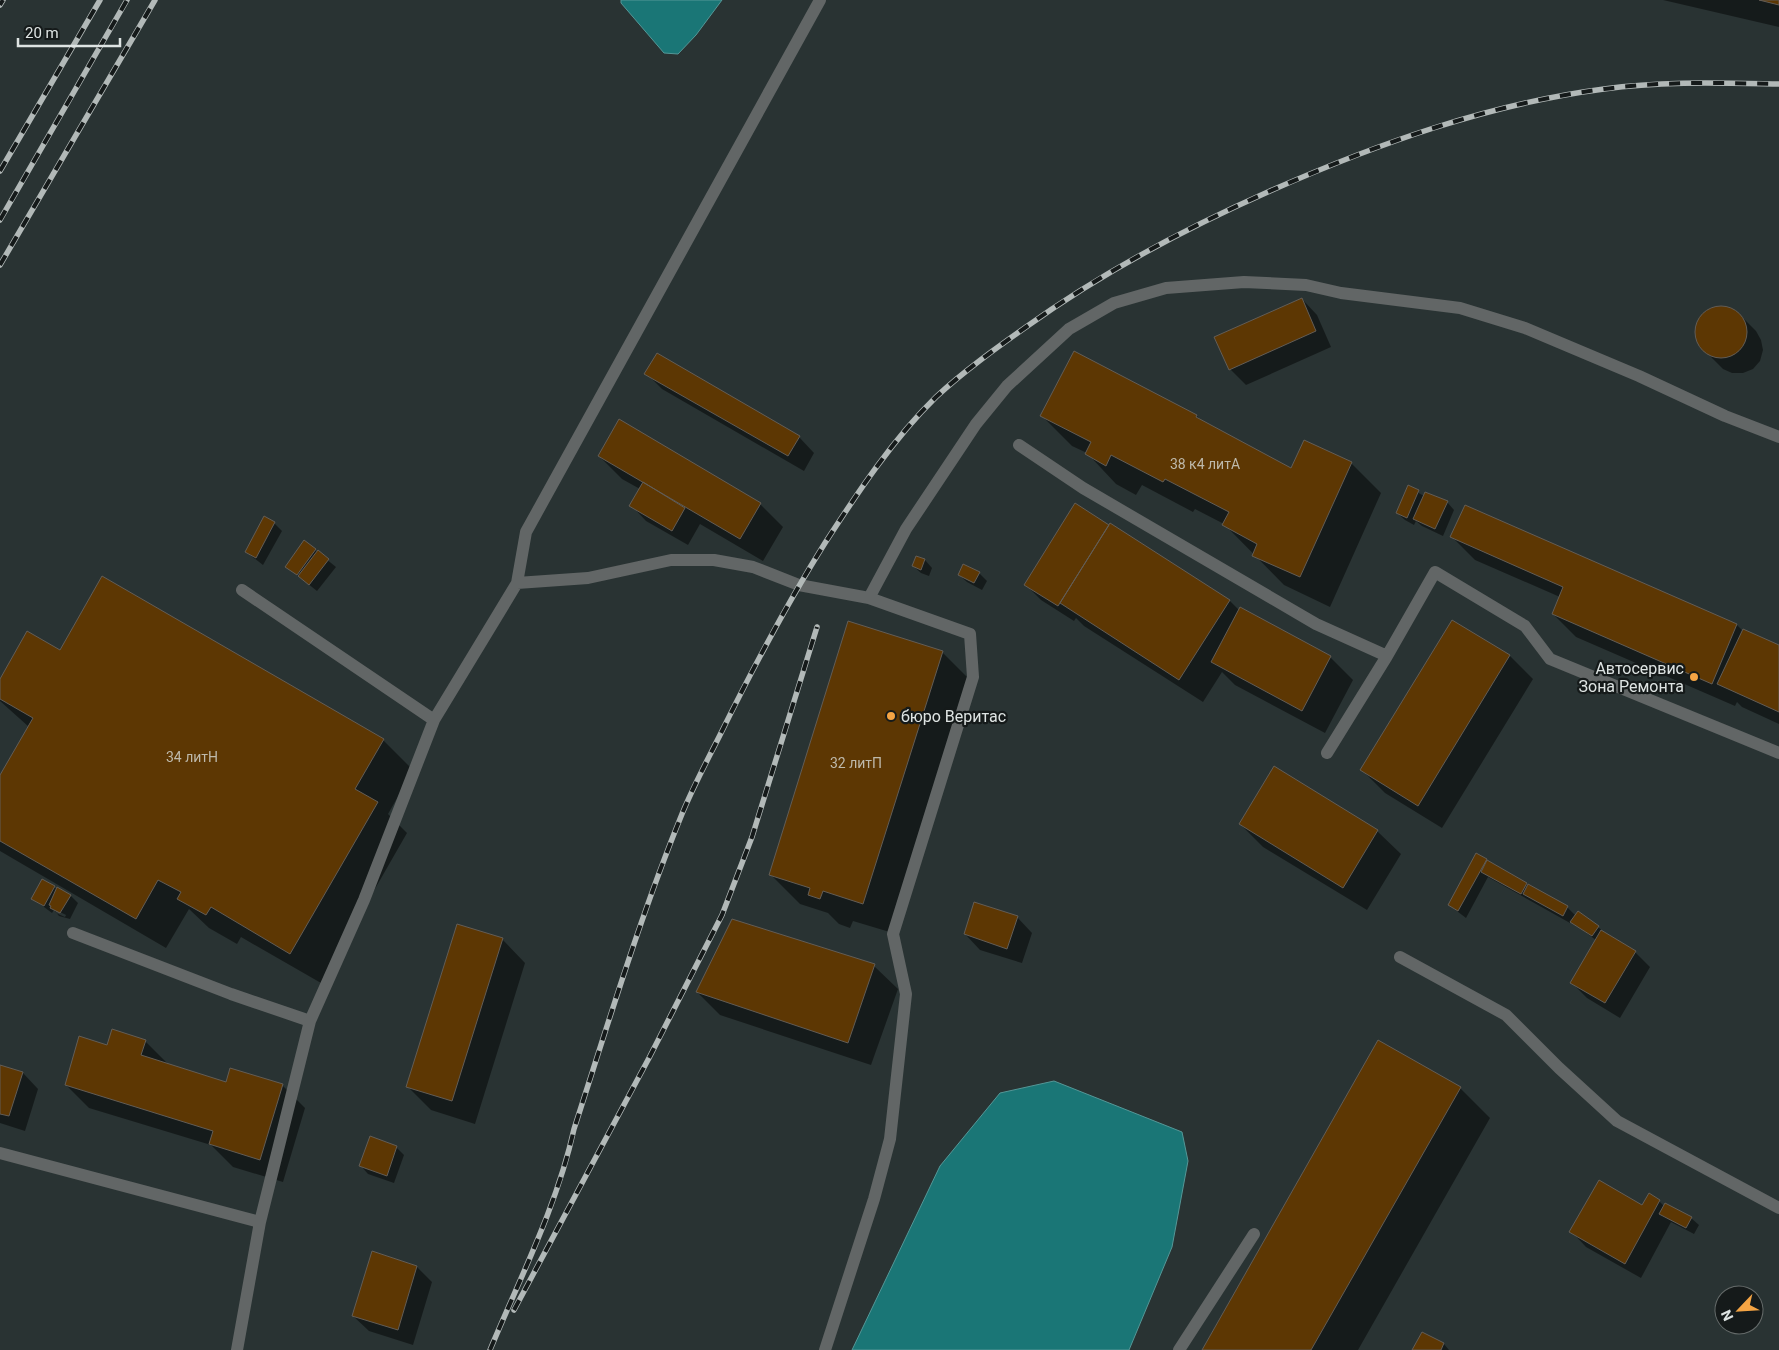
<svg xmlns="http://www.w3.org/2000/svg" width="1779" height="1350" viewBox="0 0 1779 1350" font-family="Roboto,sans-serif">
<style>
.water{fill:#1a7676;stroke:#559797}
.shadow{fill:#0007;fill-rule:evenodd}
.building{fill:#5d3703;stroke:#635d56}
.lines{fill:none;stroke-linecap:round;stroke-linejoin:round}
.lane{stroke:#626666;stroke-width:12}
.rail-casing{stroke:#b2b9b8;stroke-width:5.5}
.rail{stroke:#151a1a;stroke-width:4;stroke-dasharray:11;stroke-linecap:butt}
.poi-dot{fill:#f4a444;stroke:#151a1a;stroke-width:2}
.labels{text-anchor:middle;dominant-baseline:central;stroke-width:4.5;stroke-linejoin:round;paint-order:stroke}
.number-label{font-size:14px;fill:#beb9ab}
.poi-label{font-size:16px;fill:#dee4e3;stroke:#151a1a;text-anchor:end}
</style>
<rect width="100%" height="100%" fill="#293333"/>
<path class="water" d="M621,0h101l-26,35 -18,19 -14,-1 -43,-50z
M1054,1081l128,51 6,29 -16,86 -43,103h-277l88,-184 60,-73z"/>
<path class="shadow" d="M1663,0h116v27z
M1302,299l15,16 14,32 -85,38 -16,-16z
M1721,306l10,2 9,7 16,16 5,9 2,10 -3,11 -7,8 -10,4h-11l-9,-4 -24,-24 -3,-10 1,-11 5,-9 8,-7z
M646,373l153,64 15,16 -10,18 -142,-82z
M1042,416h155l6,7 89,46 59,-6 30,30 -51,114 -46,-22 -60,-61 -29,-15 -2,3 -51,-27 -6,10 -20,-11 -29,-31 -15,-7z
M599,456l161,48 23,23 -20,34 -63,-37 -12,21 -42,-24 -15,-16 9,-16 -18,-10z
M1408,487l16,9 23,6 7,8 -11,26 -21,-10 -6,-5 -2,4 -9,-5 -8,-7z
M1465,507l272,118 6,6 36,15v78l-37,-17 -5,-5 -2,4 -159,-69 -23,-23 7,-17 -85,-37 -23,-23z
M274,523l8,8 -19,34 -17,-13z
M1110,525l120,76 10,10 90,46 23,23 -28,53 -90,-48 -13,-13 -19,30 -119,-76 -8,-8 -2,3 -33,-21 -16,-16z
M305,542l31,25 -19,24 -30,-24z
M917,557l8,3 7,8 -3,8 -8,-3 -8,-7z
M979,573l8,8 -5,9 -15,-8 -8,-7z
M1453,621l57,35 23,23 -91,149 -57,-35 -23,-23z
M61,651l322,89 30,30 -25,44 19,19 -86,150 -80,-46 -4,7 -28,-16 -20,-19 -23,39 -166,-97v-74l29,-50 -29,-26v-20z
M942,652l30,30 -79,251 -40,-12 -3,7 -11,-4 -11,-11 -28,-9 -30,-30z
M1274,768l103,63 24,23 -34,56 -104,-63 -23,-23z
M1486,860l81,47 9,9 22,11 8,7 29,18 15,15 -30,51 -33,-20 -15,-15 25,-42 -26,-20 -1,2 -82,-46 -22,41 -17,-13z
M42,881l29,15 7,7 -8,16 -11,-3 -5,-6 -2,3 -20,-15zM56,910l10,5 -1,2 -9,-4z
M1017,917l15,16 -10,30 -42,-13 -15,-16z
M732,920l142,46 24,23 -27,76 -151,-50 -23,-23z
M502,939l23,24 -50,161 -44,-14 -23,-23z
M145,1041l23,23 59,19 55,2 23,23 -22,74 -50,-15 -22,-22 -122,-37 -23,-23z
M0,1066l23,7 15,16 -13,42 -25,-8z
M1460,1088l30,30 -132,232h-155z
M396,1147l8,8 -10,28 -26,-9 -7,-8z
M1659,1201l5,5 27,12 8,7 -5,9 -23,-12 -30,56 -55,-31 -15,-16z
M417,1267l15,15 -19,63 -44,-14 -16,-15z
M1422,1333l22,11 5,6h-35z"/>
<path class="building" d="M1759,0h20v5z
M1302,298l14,33 -87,39 -15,-33z
M1695 332a26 26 0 1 1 52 0a26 26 0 1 1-52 0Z
M1074,351l123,64 -1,2 95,51 13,-28 48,22 -52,115 -48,-21 5,-12 -35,-19 7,-13 -64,-33 -2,3 -52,-27 -5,11 -21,-12 6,-12 -51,-26z
M657,353l143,83 -12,20 -144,-82z
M619,419l142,84 -21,36 -142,-83z
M643,482l42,26 -13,23 -43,-25z
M1408,485l11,5 -12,28 -11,-5z
M1425,492l23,9 -13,28 -22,-10z
M1075,503l34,22 -51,81 -34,-21z
M1465,505l272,119 -25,60 -160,-70 11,-27 -113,-50z
M264,516l11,6 -19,36 -11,-6z
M1110,523l120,77 -51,80 -119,-77z
M304,540l12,9 -19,26 -12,-8z
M318,550l11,9 -20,26 -11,-9z
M916,556l9,3 -4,11 -9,-4z
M963,564l17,8 -6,11 -16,-8z
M102,576l282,163 -29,50 23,13 -88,152 -79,-47 -5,8 -29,-16 4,-7 -23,-12 -22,39 -136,-78v-66l33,-57 -33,-19v-20l27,-48 33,19z
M1240,607l91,49 -29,55 -91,-49z
M1452,620l58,35 -92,151 -58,-36z
M848,621l95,30 -80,253 -40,-13 -3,8 -12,-4 2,-7 -41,-13z
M1743,629l36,16v67l-62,-28z
M1274,766l104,64 -35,58 -104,-64z
M1476,853l11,6 -29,52 -10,-6z
M1487,860l40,23 -6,11 -40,-22z
M42,879l13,7 -11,20 -13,-7z
M1528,884l40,22 -5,10 -40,-22z
M57,887l14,8 -11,18 -10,-5 1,-2 -2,-1z
M974,902l44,14 -11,33 -43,-15z
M1578,911l21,15 -7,10 -22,-14z
M732,919l143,45 -27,79 -152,-51z
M457,924l46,14 -51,163 -46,-14z
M1601,930l35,21 -31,52 -35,-20z
M112,1029l34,11 -5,15 85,27 4,-14 53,16 -23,76 -51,-16 4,-13 -148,-46 14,-49 28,9z
M1378,1040l83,47 -150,263h-109z
M0,1065l23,7 -14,44 -9,-2z
M370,1136l27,10 -10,30 -28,-10z
M1599,1180l43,25 7,-12 11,7 -35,64 -56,-32z
M1665,1203l27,14 -6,11 -27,-14z
M372,1251l45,15 -19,64 -46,-14z
M1422,1332l22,11 -3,7h-29z"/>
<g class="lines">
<path class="lane" d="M1019,445l64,43 233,136 71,32 48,-84 90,54 25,33 229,94
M517,583l9,-51 294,-532
M242,590l192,130
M869,598l37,-69 70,-105 31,-38 62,-57 45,-26 52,-15 78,-6 62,3 35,8 119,15 65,20 114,48 86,40 54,21
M1327,753l60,-97
M73,933l158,61 79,27 54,-121 70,-180 83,-137 71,-5 83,-18h43l39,7 46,18 70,13 101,36 3,43 -80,257 13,60 -16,145 -16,60 -49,151
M1400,957l106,58 53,53 58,53 162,87
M0,1153l260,69
M237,1350l23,-128 50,-201
M1179,1350l75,-116"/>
<defs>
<path id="rail" d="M0,5l3,-5
M0,171l100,-171
M0,220l127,-220
M0,265l155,-265
M514,1310l135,-252 73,-143 30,-78 65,-210
M490,1350c30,-72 67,-144 84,-221 34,-105 66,-212 108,-315 11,-27 25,-53 38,-79 32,-65 66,-130 105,-192 33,-51 68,-104 111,-146 28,-26 59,-48 90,-70 77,-55 158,-98 244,-136 107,-47 218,-87 334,-102 57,-8 117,-6 175,-5"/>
</defs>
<use href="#rail" class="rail-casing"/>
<use href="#rail" class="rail"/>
</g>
<g class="poi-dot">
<circle cx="1694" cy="677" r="5"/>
<circle cx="891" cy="716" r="5"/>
</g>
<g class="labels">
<g class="number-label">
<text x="1205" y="464">38 к4 литА</text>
<text x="192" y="757">34 литН</text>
<text x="856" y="763">32 литП</text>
</g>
<g class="poi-label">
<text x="1684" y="668">Автосервис<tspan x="1684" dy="18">Зона Ремонта</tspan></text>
<text x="901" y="716" text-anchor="start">бюро Веритас</text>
</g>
</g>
<g transform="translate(1739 1310) rotate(245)"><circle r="24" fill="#151a1a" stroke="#656b6a"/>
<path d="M0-4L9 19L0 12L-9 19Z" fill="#f4a444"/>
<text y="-8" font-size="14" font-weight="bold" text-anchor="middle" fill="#dee4e3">N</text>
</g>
<path d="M18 38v8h102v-8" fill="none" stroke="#dee4e3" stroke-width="2.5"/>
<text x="25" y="38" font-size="15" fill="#dee4e3" stroke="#151a1a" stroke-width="4" paint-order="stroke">20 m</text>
</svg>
